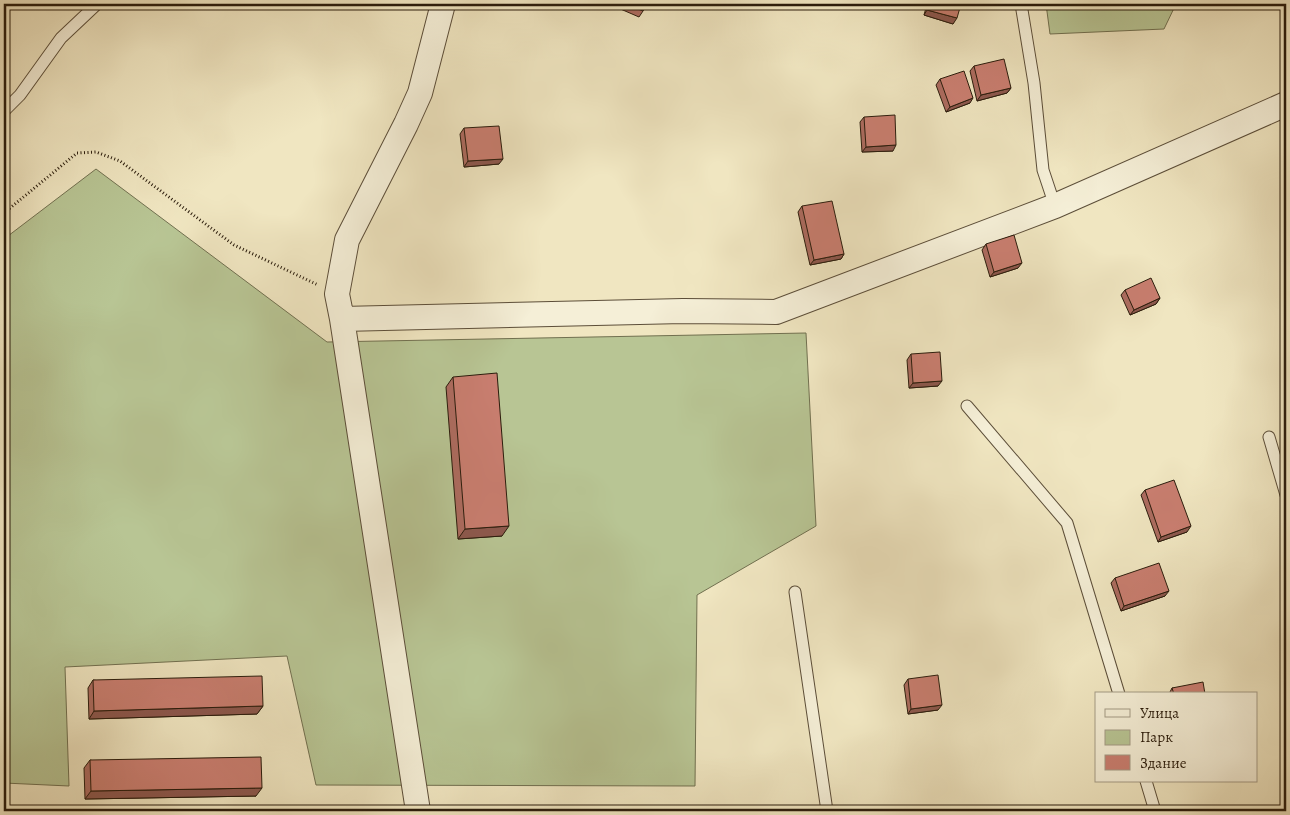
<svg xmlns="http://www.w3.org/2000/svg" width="1290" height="815" viewBox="0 0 1290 815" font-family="Alegreya,serif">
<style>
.green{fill:#b8c594;stroke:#717050}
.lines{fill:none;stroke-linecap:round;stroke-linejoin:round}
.lane-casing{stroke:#5c4e39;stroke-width:13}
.street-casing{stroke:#5c4e39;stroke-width:26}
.path{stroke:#2a1c0c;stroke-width:3;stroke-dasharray:1 2.5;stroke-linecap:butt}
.lane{stroke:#f5efd7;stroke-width:11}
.street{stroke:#f5efd7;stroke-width:24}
.wall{fill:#ad6c60;stroke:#2a1c0c}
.shaded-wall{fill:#8d584e;stroke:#2a1c0c}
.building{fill:#c97e70;stroke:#2a1c0c}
</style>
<rect width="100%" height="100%" fill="#f0e6c1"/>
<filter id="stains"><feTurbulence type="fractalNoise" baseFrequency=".004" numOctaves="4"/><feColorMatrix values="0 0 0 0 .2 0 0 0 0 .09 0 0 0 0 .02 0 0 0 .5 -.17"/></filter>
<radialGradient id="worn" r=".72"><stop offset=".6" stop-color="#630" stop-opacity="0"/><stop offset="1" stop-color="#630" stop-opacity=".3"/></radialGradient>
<path class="green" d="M1046,4h130l-12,25 -114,5z
M96,169l231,173 479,-9 10,193 -119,69 -2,191 -379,-1 -29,-129 -222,11 4,119 -65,-3v-544z"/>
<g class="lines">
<defs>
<path id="lane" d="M1021,4l13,79 9,87 12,36
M4,111l16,-16 41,-57 36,-34
M967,406l100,117 52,171
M1269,437l17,58
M795,592l32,219
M1146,781l9,30"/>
<path id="street" d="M342,319l341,-8 93,1 279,-106 231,-102
M418,811l-76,-492 -5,-25 10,-54 59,-116 14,-31 23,-89"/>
</defs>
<use href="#lane" class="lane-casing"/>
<use href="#street" class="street-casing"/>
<path class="path" d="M4,213l73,-60 19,-1 24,9 114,84 84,40"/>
<use href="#lane" class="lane"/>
<use href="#street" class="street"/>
</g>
<path class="wall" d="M609,4h37l-3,7 -4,6z
M927,4h34l-8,20 -29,-9z
M974,66l37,22 -4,5 -30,8 -7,-30z
M940,79l30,24 -24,9 -10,-27z
M864,117l29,34 -31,1 -2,-30z
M464,128l35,36 -35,3 -4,-33z
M802,206l42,48 -3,5 -31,6 -12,-53z
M986,244l32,24 -28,9 -8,-27z
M1125,290l35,8 -4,6 -26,11 -9,-20z
M911,354l27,32 -29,2 -2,-28z
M453,377l49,159 -44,3 -12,-152z
M1145,490l42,42 -29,10 -17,-47z
M1115,578l50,18 -44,15 -10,-28z
M908,679l30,31 -30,4 -4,-29z
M93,680l170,26 -6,8 -168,5 -1,-31z
M1172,688l33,6h-36z
M90,760l166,36 -171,3 -1,-31z"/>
<path class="shaded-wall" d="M927,10l30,8 -4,6 -29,-9z
M1011,88l-4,5 -30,8 4,-6z
M973,98l-3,5 -24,9 4,-5z
M896,145l-3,6 -31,1 4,-5z
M503,159l-4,5 -35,3 4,-6z
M844,254l-3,5 -31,6 4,-5z
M1022,263l-4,5 -28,9 4,-5z
M1160,298l-4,6 -26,11 4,-5z
M942,381l-4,5 -29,2 4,-5z
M509,526l-7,10 -44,3 7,-10z
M1191,526l-4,6 -29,10 3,-5z
M1169,591l-4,5 -44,15 3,-5z
M942,705l-4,5 -30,4 3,-5z
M263,706l-6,8 -168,5 5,-8z
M262,788l-6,8 -171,3 6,-8z"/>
<path class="building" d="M625,4h21l-3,7z
M929,4h32l-4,14 -30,-8z
M1004,59l7,29 -30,7 -7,-29z
M964,71l9,27 -23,9 -10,-28z
M895,115l1,30 -30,2 -2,-30z
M499,126l4,33 -35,2 -4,-33z
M832,201l12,53 -30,6 -12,-54z
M1014,235l8,28 -28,9 -8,-28z
M1151,278l9,20 -26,12 -9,-20z
M940,352l2,29 -29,2 -2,-29z
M497,373l12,153 -44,3 -12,-152z
M1174,480l17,46 -30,11 -16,-47z
M1159,563l10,28 -45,15 -9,-28z
M938,675l4,30 -31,4 -3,-30z
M262,676l1,30 -169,5 -1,-31z
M1203,682l2,12h-31l-2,-6z
M261,757l1,31 -171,3 -1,-31z"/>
<rect width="1290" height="815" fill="none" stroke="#f0e6c1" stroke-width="20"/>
<rect x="5" y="5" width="1280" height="805" fill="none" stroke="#2a1c0c" stroke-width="2.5"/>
<rect x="10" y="10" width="1270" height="795" fill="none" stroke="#2a1c0c"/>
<rect x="1095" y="692" width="162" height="90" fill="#f5efd7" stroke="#a49b86"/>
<rect x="1105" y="709" width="25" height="8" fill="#f5efd7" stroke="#a49b86"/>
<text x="1140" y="718" font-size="15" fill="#2a1c0c">Улица</text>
<rect x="1105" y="730" width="25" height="15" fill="#b8c594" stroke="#a49b86"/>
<text x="1140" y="742" font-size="15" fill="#2a1c0c">Парк</text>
<rect x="1105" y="755" width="25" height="15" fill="#c97e70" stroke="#a49b86"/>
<text x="1140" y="768" font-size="15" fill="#2a1c0c">Здание</text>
<rect width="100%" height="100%" filter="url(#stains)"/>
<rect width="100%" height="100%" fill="url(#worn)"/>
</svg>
